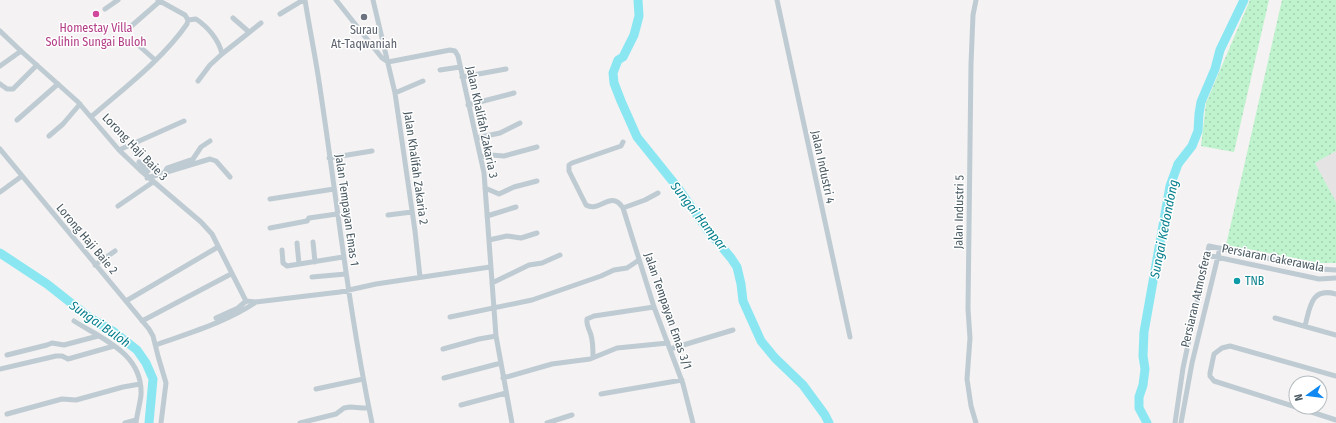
<svg xmlns="http://www.w3.org/2000/svg" width="1336" height="423" viewBox="0 0 1336 423" font-family="'Fira Sans Condensed',sans-serif">
<style>
.education{fill:#e5e3e4}
.grass{fill:url(#grass-dots)}
.lines{fill:none;stroke-linecap:round;stroke-linejoin:round}
.river{stroke:#8ae7f2;stroke-width:9}
.minor{stroke:#bfcbd2;stroke-width:5}
.hotel-dot{fill:#d1479c;stroke:#fff;stroke-width:1.5}
.worship-dot{fill:#6b7280;stroke:#fff;stroke-width:1.5}
.culture-dot{fill:#0f9aa8;stroke:#fff;stroke-width:1.5}
.labels{text-anchor:middle;dominant-baseline:central;stroke-width:3;stroke-linejoin:round;paint-order:stroke}
.hotel-label{font-size:12px;fill:#b23c85;stroke:#fff}
.worship-label{font-size:12px;fill:#5b616d;stroke:#fff}
.street-label{font-size:12px;fill:#485861;stroke:#fff}
.culture-label{font-size:12px;fill:#0d838f;stroke:#fff;text-anchor:start}
.water-label{font-size:13px;font-style:italic;fill:#07808e;stroke:#fff}
</style>
<defs>
<pattern id="grass-dots" width="8" height="8" patternUnits="userSpaceOnUse"><rect width="8" height="8" fill="#bff3ce"/><path d="M2 2h.1M6 6h.1" fill="none" stroke="#a6d2b3" stroke-width="1.8" stroke-linecap="round"/></pattern>
</defs>
<rect width="100%" height="100%" fill="#f4f2f2"/>
<path class="education" d="M1336,151v51l-21,-39z"/>
<path class="grass" d="M1250,0h19l-35,152 -33,-6 5,-43z
M1282,0h54v151l-21,12 21,39v61h-16l-94,-18z"/>
<g class="lines">
<path class="river" d="M638,0l1,16 -5,19 -11,22 -5,3 -5,13 1,10 7,18 16,36 41,51 28,40 25,30 6,9 4,17 2,17 18,40 14,17 28,27 22,30 4,8
M0,253l47,31 43,34 24,14 23,18 9,13 7,16 -4,44
M1147,423l-8,-15v-11l4,-12 2,-16 -2,-13 1,-24 26,-146 8,-22 14,-18 6,-15 1,-17 2,-12 14,-33 5,-19 24,-50"/>
<path class="minor" d="M305,0c4,25 9,50 13,75 18,116 30,233 54,348
M336,0l46,58 6,4
M373,0l22,93 20,138 5,46
M777,0l73,337
M976,0l-3,15 -2,49 -3,245 2,29 -3,41 4,27 5,17
M105,9l13,-9
M280,14l23,-14
M233,18l16,14
M188,20l8,-1c12,8 23,21 26,35l39,-31
M128,29l32,-28
M0,31l21,20 57,51 41,48 21,20 61,52 11,12 34,67 10,1 84,-10 36,-8 114,-17
M136,43l19,17
M388,62l62,-12 5,1 3,5 26,117 12,163 16,87
M0,66l21,-15
M440,70l20,-3
M462,77l44,-8
M198,81l12,-16 12,-11
M0,84l7,5h6l24,-24
M395,93l28,-12
M468,105l46,-12
M91,117c32,-28 71,-57 96,-93l1,-4 -3,-5 -27,-15
M17,120l41,-36
M49,136l14,-12 17,-20
M476,138l24,-5 20,-10
M623,142l-2,4 -49,17 -3,2v6l17,34c14,8 25,-16 37,3l31,99 29,77 10,39
M0,149l149,180 4,7 5,20 8,27 -5,40
M119,150l65,-29
M481,157l10,-2 13,1 33,-9
M329,158l43,-7
M139,162l9,9
M165,172l2,-4 26,-9 8,-12 9,-6
M147,178l63,-19 6,2 14,16
M485,188l14,6 15,-7 23,-6
M0,192l22,-16
M270,199l64,-10
M118,206l35,-24
M623,208l22,-8 13,-7
M388,215l24,-3
M487,216l29,-9
M270,228l37,-7 2,-3 28,-4
M489,240l18,-4 14,2 16,-5
M313,242l2,20
M297,243l2,21
M282,250l1,13 4,3 56,-9
M1207,255l112,24 17,-1
M95,265l20,-14
M312,277l34,-3
M492,283l37,-18 13,-2 18,-8
M126,301l92,-54
M450,317l82,-17 69,-24 13,-6 13,-2 12,-8
M216,318l22,-10 8,-7
M1275,318l61,17
M74,321c30,19 69,33 67,74 -1,9 -4,19 -5,28
M142,321l89,-47
M1305,326c5,-19 6,-39 31,-32
M156,345c33,-12 71,-23 100,-43
M443,349l36,-10 17,-3
M670,349l63,-19
M7,355l40,-10 5,-2 12,2 34,-9
M593,357c0,-7 0,-15 -2,-22 -2,-7 -5,-9 -4,-16l7,-3 60,-9
M0,369l56,-13h6l6,3 46,-13
M444,378l57,-15
M503,378l49,-14 38,-5 27,-11 51,-5
M316,389l47,-10
M601,394l81,-14
M461,405l45,-12
M1296,407l-82,-26 -4,-5v-3l4,-19 8,-6 8,-2 106,30
M1296,407l40,13
M7,414l55,-15 14,1 47,-13 17,-3
M125,423l11,-3
M300,423l36,-9 8,-6 6,-1 13,1h6
M547,423l25,-8
M1175,423l8,-55 26,-122 110,23 17,1
M1181,423l11,-60 28,-115"/>
</g>
<circle class="hotel-dot" cx="96" cy="14" r="4"/>
<circle class="worship-dot" cx="364" cy="17" r="4"/>
<circle class="culture-dot" cx="1237" cy="281" r="4"/>
<g class="labels">
<g class="hotel-label">
<text x="96" y="28">Homestay Villa<tspan x="96" dy="14">Solihin Sungai Buloh</tspan></text>
</g>
<g class="worship-label">
<text x="364" y="30">Surau<tspan x="364" dy="14">At-Taqwaniah</tspan></text>
</g>
<g class="street-label">
<text transform="translate(482 122) rotate(78)">Jalan Khalifah Zakaria 3</text>
<text transform="translate(135 147) rotate(46)">Lorong Haji Baie 3</text>
<text transform="translate(823 167) rotate(78)">Jalan Industri 4</text>
<text transform="translate(416 168) rotate(82)">Jalan Khalifah Zakaria 2</text>
<text transform="translate(347 210) rotate(82)">Jalan Tempayan Emas 1</text>
<text transform="translate(959 212) rotate(-89)">Jalan Industri 5</text>
<text transform="translate(87 239) rotate(50)">Lorong Haji Baie 2</text>
<text transform="translate(1273 258) rotate(11)">Persiaran Cakerawala</text>
<text transform="translate(1196 299) rotate(-77)">Persiaran Atmosfera</text>
<text transform="translate(668 311) rotate(71)">Jalan Tempayan Emas 3/1</text>
</g>
<g class="culture-label">
<text x="1245" y="281">TNB</text>
</g>
<g class="water-label">
<text transform="translate(699 216) rotate(52)">Sungai Hampar</text>
<text transform="translate(1164 229) rotate(-79)">Sungai Kedondong</text>
<text transform="translate(100 324) rotate(35)">Sungai Buloh</text>
</g>
</g>
<g transform="translate(1308 395) rotate(256)"><circle r="19" fill="#ffffff" stroke="#b6bcc0"/>
<path d="M0-3L7 15L0 10L-7 15Z" fill="#0f89f1"/>
<text y="-6" font-size="11" font-weight="bold" text-anchor="middle" fill="#485861">N</text>
</g>
</svg>
